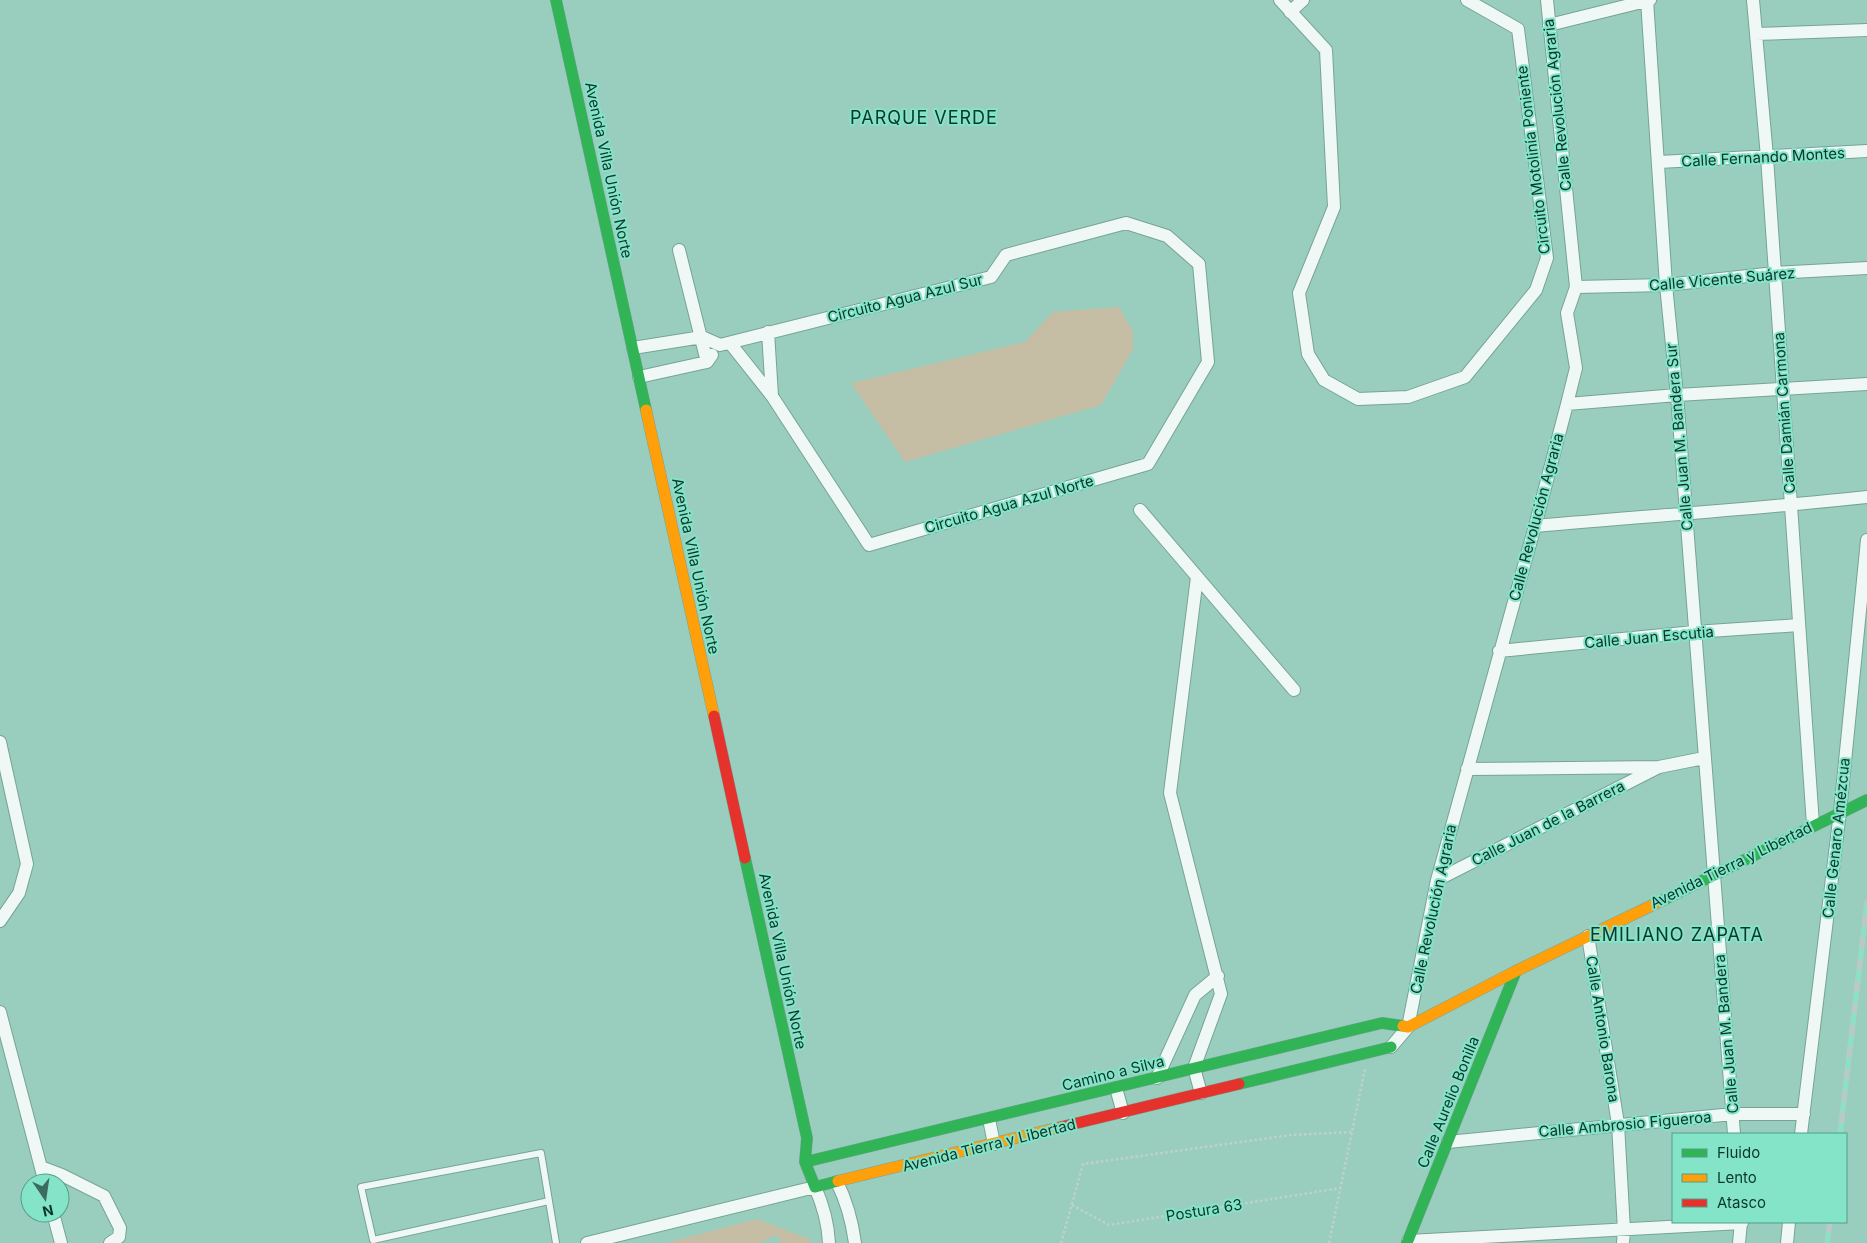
<svg xmlns="http://www.w3.org/2000/svg" width="1867" height="1243" viewBox="0 0 1867 1243" font-family="Inter,sans-serif">
<style>
.green{fill:#c5bea4}
.lines{fill:none;stroke-linecap:round;stroke-linejoin:round}
.lane-casing{stroke:#77a397;stroke-width:8}
.street-casing{stroke:#77a397;stroke-width:14}
.fast-casing{stroke:#77a397;stroke-width:12}
.slow-casing{stroke:#77a397;stroke-width:12}
.jam-casing{stroke:#77a397;stroke-width:12}
.path{stroke:#bfd1cc;stroke-width:2.5;stroke-dasharray:2.5 2.5;stroke-linecap:butt}
.lane{stroke:#f0f8f5;stroke-width:6}
.street{stroke:#f0f8f5;stroke-width:12}
.fast{stroke:#30b455;stroke-width:11}
.slow{stroke:#ff9f0a;stroke-width:11}
.jam{stroke:#e5322d;stroke-width:11}
.rail-casing{stroke:#b8cac5;stroke-width:5.5}
.rail{stroke:#83e4c8;stroke-width:4;stroke-dasharray:11;stroke-linecap:butt}
.labels{text-anchor:middle;dominant-baseline:central;stroke-width:4;stroke-linejoin:round;paint-order:stroke}
.street-label{font-size:15px;fill:#0a362b;stroke:#83e4c8}
.quarter-label{font-size:18px;letter-spacing:1px;fill:#0a362b;stroke:#83e4c8}
</style>
<rect width="100%" height="100%" fill="#99cebf"/>
<path class="green" d="M1119,307l14,24v18l-32,56 -196,57 -54,-79 174,-41 28,-30z
M757,1219l53,20 1,4h-30l-4,-8 -18,8h-93z"/>
<g class="lines">
<defs>
<path id="lane" d="M549,1201l-176,39 -12,-53 180,-34 15,90"/>
<path id="street" d="M1280,0l46,50 8,157 -35,86 9,61 16,26 34,19 50,-2 57,-20 71,-87 11,-32 -29,-229 -51,-29
M1647,0l19,285 11,110 57,739
M1753,0l14,157 46,668
M1290,12l13,-12
M1549,25l101,-25
M1756,34l111,-4
M1659,162l208,-11
M679,250l28,112
M1576,287l90,-2 109,-12 92,-5
M768,332l4,64
M633,348l69,-11 18,8 271,-68 15,-22 120,-32 41,13 32,28 9,98 -60,102 -279,81 -97,-149 -42,-53
M639,377l68,-15 5,-7
M1567,404l110,-9 190,-11
M1140,510l154,180
M1535,526c111,-10 222,-17 332,-29
M1197,577l-27,216 51,201 -27,74 7,25
M1499,651l195,-19 105,-7
M0,742l27,122 -8,29 -19,28
M1467,769l192,-2 45,-9
M1437,880l222,-113
M1588,936l30,188 6,106 -1,13
M0,1012l45,171
M1391,1047l17,-20 29,-147 98,-354 32,-122 9,-36 -9,-55 9,-26 -29,-287
M1157,1078l38,-83 23,-19
M1116,1088l7,25
M989,1119l5,25
M1801,1134l39,-322 27,-272
M1448,1142l285,-28h71
M41,1167l21,8 42,21 16,32 -1,9 -9,6
M837,1182c10,20 15,39 18,61
M53,1213l8,30
M1408,1241l334,-18
M587,1243l228,-56c8,18 13,36 14,56
M1739,1243l2,-21
M1787,1243l2,-21"/>
<path id="fast" d="M556,0l90,410
M745,858l62,280 -2,24 10,25 23,-6
M1661,901l206,-101
M1239,1084l152,-37
M805,1162l577,-139 21,3
M1407,1243l109,-272"/>
<path id="slow" d="M646,410l68,306
M1403,1026l5,1 108,-56 145,-70
M838,1181l223,-54"/>
<path id="jam" d="M714,716l31,142
M1061,1127l178,-43"/>
</defs>
<use href="#lane" class="lane-casing"/>
<use href="#street" class="street-casing"/>
<use href="#fast" class="fast-casing"/>
<use href="#slow" class="slow-casing"/>
<use href="#jam" class="jam-casing"/>
<path class="path" d="M1072,1205l37,20 232,-37
M1061,1243l22,-79 208,-29 61,-3
M1329,1243l36,-174"/>
<use href="#lane" class="lane"/>
<use href="#street" class="street"/>
<use href="#fast" class="fast"/>
<use href="#slow" class="slow"/>
<use href="#jam" class="jam"/>
<defs>
<path id="rail" d="M1840,1134l27,-232
M1827,1243l3,-21"/>
</defs>
<use href="#rail" class="rail-casing"/>
<use href="#rail" class="rail"/>
</g>
<g class="labels">
<g class="street-label">
<text transform="translate(1557 105) rotate(-96)">Calle Revolución Agraria</text>
<text transform="translate(1763 157) rotate(-3)">Calle Fernando Montes</text>
<text transform="translate(1533 160) rotate(-97)">Circuito Motolinía Poniente</text>
<text transform="translate(609 170) rotate(78)">Avenida Villa Unión Norte</text>
<text transform="translate(1722 279) rotate(-5)">Calle Vicente Suárez</text>
<text transform="translate(905 298) rotate(-14)">Circuito Agua Azul Sur</text>
<text transform="translate(1784 413) rotate(-94)">Calle Damián Carmona</text>
<text transform="translate(1679 437) rotate(-95)">Calle Juan M. Bandera Sur</text>
<text transform="translate(1009 504) rotate(-16)">Circuito Agua Azul Norte</text>
<text transform="translate(1536 517) rotate(-75)">Calle Revolución Agraria</text>
<text transform="translate(696 566) rotate(78)">Avenida Villa Unión Norte</text>
<text transform="translate(1649 637) rotate(-5)">Calle Juan Escutia</text>
<text transform="translate(1548 823) rotate(-27)">Calle Juan de la Barrera</text>
<text transform="translate(1836 838) rotate(-84)">Calle Genaro Amézcua</text>
<text transform="translate(1731 865) rotate(-26)">Avenida Tierra y Libertad</text>
<text transform="translate(1433 909) rotate(-78)">Calle Revolución Agraria</text>
<text transform="translate(783 961) rotate(78)">Avenida Villa Unión Norte</text>
<text transform="translate(1603 1029) rotate(81)">Calle Antonio Barona</text>
<text transform="translate(1726 1034) rotate(-95)">Calle Juan M. Bandera</text>
<text transform="translate(1113 1073) rotate(-14)">Camino a Silva</text>
<text transform="translate(1448 1102) rotate(-68)">Calle Aurelio Bonilla</text>
<text transform="translate(1625 1124) rotate(-5)">Calle Ambrosio Figueroa</text>
<text transform="translate(989 1145) rotate(-14)">Avenida Tierra y Libertad</text>
<text transform="translate(1204 1210) rotate(-9)">Postura 63</text>
</g>
<g class="quarter-label">
<text x="924" y="117">PARQUE VERDE</text>
<text x="1677" y="934">EMILIANO ZAPATA</text>
</g>
</g>
<rect x="1672" y="1133" width="175" height="90" fill="#83e4c8" stroke="#539e89"/>
<rect x="1682" y="1149" width="25" height="8" fill="#30b455" stroke="#539e89"/>
<text x="1717" y="1158" font-size="15" fill="#0a362b">Fluido</text>
<rect x="1682" y="1174" width="25" height="8" fill="#ff9f0a" stroke="#539e89"/>
<text x="1717" y="1183" font-size="15" fill="#0a362b">Lento</text>
<rect x="1682" y="1199" width="25" height="8" fill="#e5322d" stroke="#539e89"/>
<text x="1717" y="1208" font-size="15" fill="#0a362b">Atasco</text>
<g transform="translate(45 1198) rotate(167)"><circle r="24" fill="#83e4c8" stroke="#539e89"/>
<path d="M0-4L9 19L0 12L-9 19Z" fill="#3c6b5f"/>
<text y="-8" font-size="14" font-weight="bold" text-anchor="middle" fill="#0a362b">N</text>
</g>
</svg>
